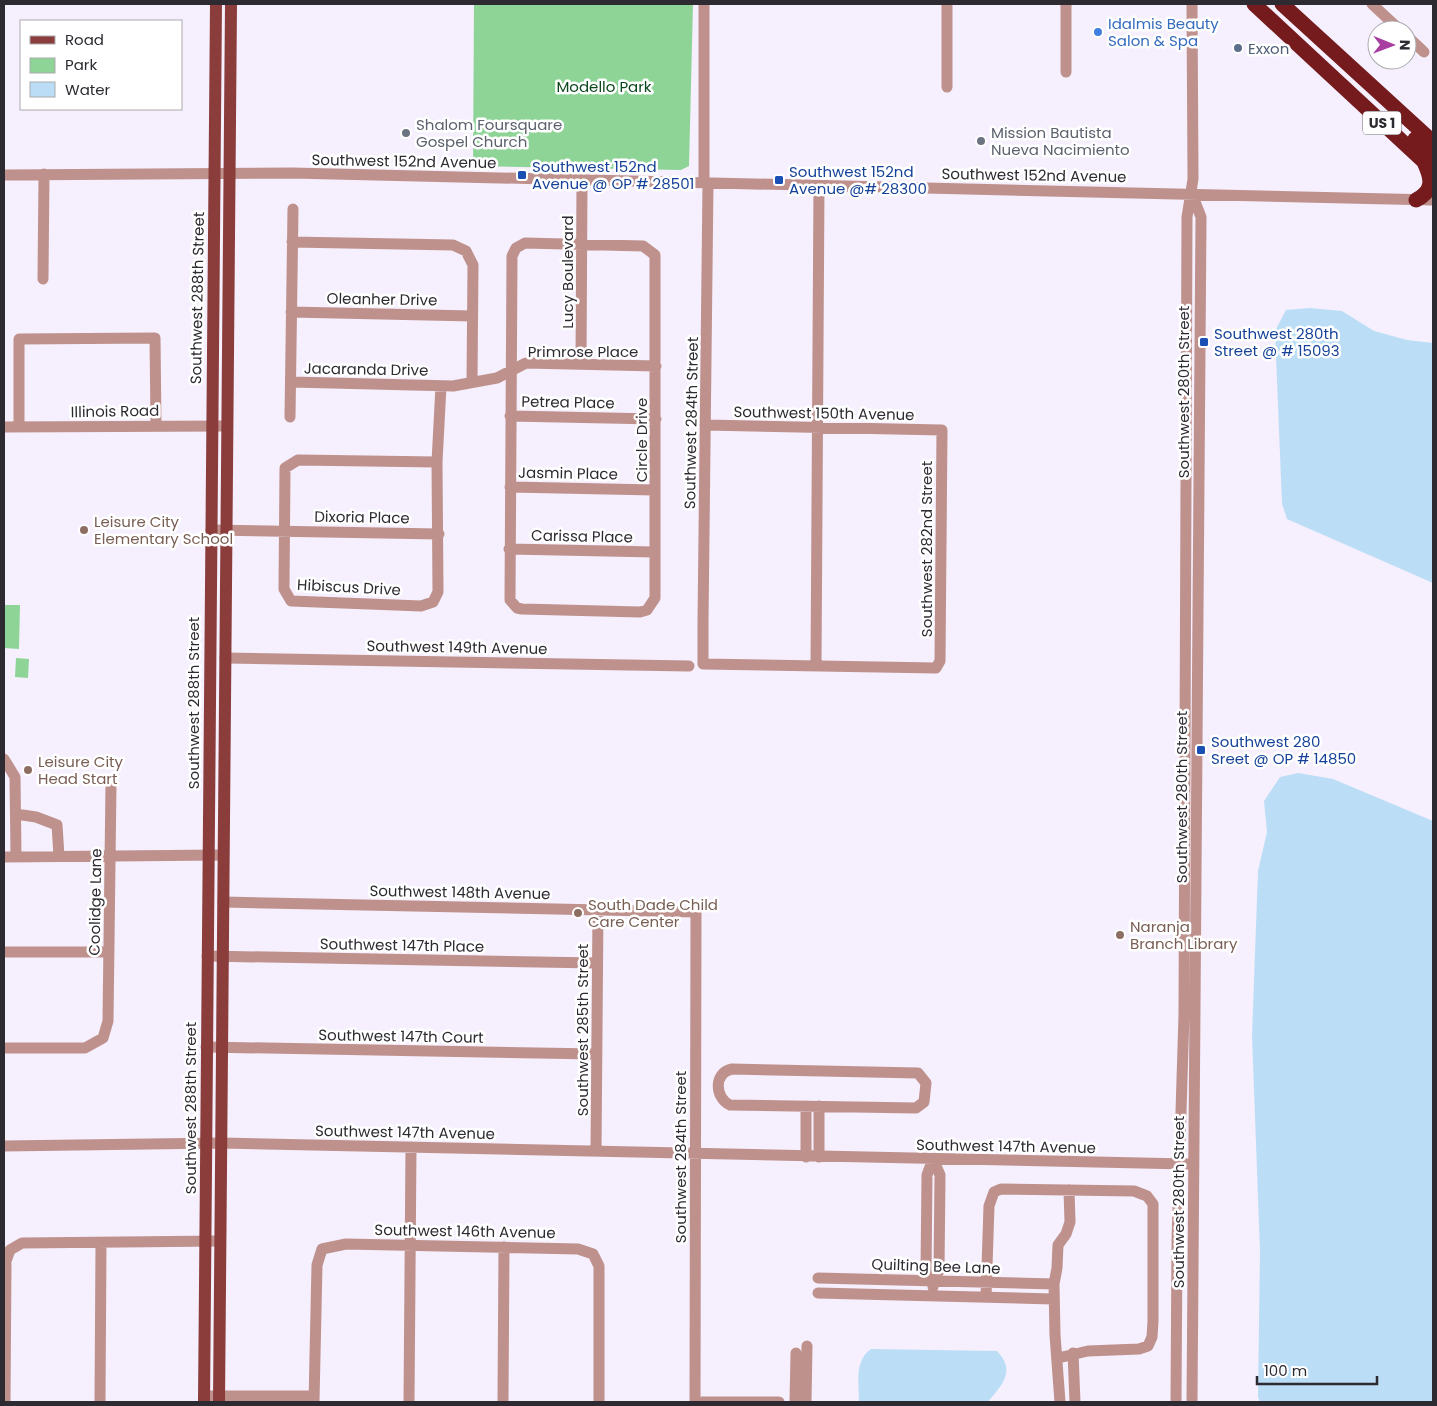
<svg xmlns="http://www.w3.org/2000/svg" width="1437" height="1406" viewBox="0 0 1437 1406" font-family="Poppins,sans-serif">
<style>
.green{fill:#8ed497}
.water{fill:#bbdef6}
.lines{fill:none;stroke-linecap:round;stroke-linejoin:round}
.minor{stroke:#be918d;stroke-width:11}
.major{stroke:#8a3d3b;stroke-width:12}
.highway{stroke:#751b1d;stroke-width:15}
.shop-dot{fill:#3f7fe0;stroke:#fff;stroke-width:2}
.service-dot{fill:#5c6f8a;stroke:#fff;stroke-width:2}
.worship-dot{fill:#6b7280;stroke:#fff;stroke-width:2}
.transit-dot{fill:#1a4fb4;stroke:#fff;stroke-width:2}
.education-dot{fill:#8d6e63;stroke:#fff;stroke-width:2}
.labels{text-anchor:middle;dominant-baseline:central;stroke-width:5;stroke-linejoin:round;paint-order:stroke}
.shield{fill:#fff;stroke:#6d6a70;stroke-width:1}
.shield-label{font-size:14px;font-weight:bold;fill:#2e2a32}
.shop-label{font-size:15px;fill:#366cbe;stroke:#fff;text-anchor:start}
.service-label{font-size:15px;fill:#4e5e75;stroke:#fff;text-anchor:start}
.park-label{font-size:15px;fill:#0c471b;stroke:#fff}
.worship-label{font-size:15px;fill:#5b616d;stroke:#fff;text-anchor:start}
.street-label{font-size:15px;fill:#2e2a32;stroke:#fff}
.transit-label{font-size:15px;fill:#164399;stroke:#fff;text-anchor:start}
.education-label{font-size:15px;fill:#785e54;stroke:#fff;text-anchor:start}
</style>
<rect width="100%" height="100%" fill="#f6effd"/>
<path class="green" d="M474,4h219l-4,162 -8,4 -208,-4z
M4,605h16l-1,44 -15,-1z
M16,658l13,1 -1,19 -13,-1z"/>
<path class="water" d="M1310,308l32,3 32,20 33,9 26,3v240l-146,-64 -5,-15 -7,-173 11,-21z
M1298,773l35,6 100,42v581h-173l-2,-5 2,-146 -8,-215 6,-165 9,-39 -3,-31 16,-24z
M871,1349l126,2c20,21 4,34 -9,51h-129c0,-19 -5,-41 12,-53z"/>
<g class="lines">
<path class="minor" d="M704,4v179
M1066,4v68
M1372,4l28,26
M1407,36l17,16
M947,87v-83
M4,175l288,-2 1141,27
M292,242l161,3 13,6 7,14 -1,117
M525,243l118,3 12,9v343l-8,12 -7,2 -118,-3 -5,-1 -7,-8 2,-344 4,-8z
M43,279l1,-105
M291,312l181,4
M581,364l1,-183
M291,382l162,4 44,-8 29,-15 130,3
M510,416l146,3
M290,417l3,-208
M705,425l237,5 -2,231 -4,7 -233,-4v-42l5,-439
M4,427l223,-1
M19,427v-88l136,-1 1,87
M437,462l-139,-2 -13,8 -1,121 7,12 130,5 12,-4 5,-10 -1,-130 4,-76
M510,487l145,3
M211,530l228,4
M509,549l146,3
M225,658l464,8
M816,666l3,-480
M4,759l11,18 1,79
M16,814l20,3 21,8 2,31
M4,857l219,-2
M223,902l473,10 -1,490
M4,952h105
M207,956l390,7
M206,1047l390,7
M4,1048h81l18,-10 5,-17 3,-237
M732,1069l186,4 8,10 -2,19 -8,6 -186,-3c-15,-7 -17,-32 2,-36z
M4,1146l217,-3 966,21
M596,1151l2,-242
M806,1157v-51
M819,1157v-51
M818,1278l236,6
M933,1281l-7,-10 1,-96 6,-16
M933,1287v-6l6,-10 1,-96 -7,-16
M818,1293l235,6
M986,1297l3,-91 5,-14 7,-3 133,2 13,5 6,8v117l-1,16 -4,9 -9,3 -51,2 -30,7
M1073,1353l2,49
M204,1396h110
M5,1402l1,-141 4,-11 12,-7 198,-2
M100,1402l1,-159
M314,1402l3,-137 5,-16 24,-5 232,5 15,5 6,12v136
M409,1402l2,-255
M503,1402l1,-155
M702,1402h77
M795,1402l1,-49
M806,1402l1,-56
M1060,1402l-5,-67 -1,-51 3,-16 1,-23 8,-11 4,-12 -1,-32
M1176,1402l1,-161 7,-226 3,-798 6,-38 -1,-175
M1192,1402l9,-1185 -9,-23"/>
<path class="major" d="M204,1402l12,-1398
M219,1402l12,-1398"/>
<path class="highway" d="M1254,4l179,166
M1282,4l151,138
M1415,139l18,16
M1416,200c18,-9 16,-21 8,-38"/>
</g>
<circle class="shop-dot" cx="1098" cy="32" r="5"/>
<circle class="service-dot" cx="1238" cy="48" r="5"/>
<g class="worship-dot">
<circle cx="406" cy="133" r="5"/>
<circle cx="981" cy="141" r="5"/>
</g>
<g class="transit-dot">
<rect x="517" y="170" width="10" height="10" rx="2.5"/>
<rect x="774" y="175" width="10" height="10" rx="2.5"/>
<rect x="1199" y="337" width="10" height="10" rx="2.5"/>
<rect x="1196" y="745" width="10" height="10" rx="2.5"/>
</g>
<g class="education-dot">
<circle cx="84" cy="530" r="5"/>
<circle cx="28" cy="770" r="5"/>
<circle cx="578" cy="913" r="5"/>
<circle cx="1120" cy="935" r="5"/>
</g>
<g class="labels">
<rect class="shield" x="1363" y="111.5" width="38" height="23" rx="4"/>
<g class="shield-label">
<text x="1382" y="123">US 1</text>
</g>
<g class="shop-label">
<text x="1108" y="23">Idalmis Beauty<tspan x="1108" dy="17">Salon &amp; Spa</tspan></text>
</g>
<g class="service-label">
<text x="1248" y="48">Exxon</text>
</g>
<g class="park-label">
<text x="604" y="86">Modello Park</text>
</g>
<g class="worship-label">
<text x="416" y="124">Shalom Foursquare<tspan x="416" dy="17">Gospel Church</tspan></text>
<text x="991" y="132">Mission Bautista<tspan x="991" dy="17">Nueva Nacimiento</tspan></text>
</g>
<g class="street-label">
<text transform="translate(404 161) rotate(1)">Southwest 152nd Avenue</text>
<text transform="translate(1034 175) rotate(1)">Southwest 152nd Avenue</text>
<text transform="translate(567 272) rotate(-90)">Lucy Boulevard</text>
<text transform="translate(197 298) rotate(-89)">Southwest 288th Street</text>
<text transform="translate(382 299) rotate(1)">Oleanher Drive</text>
<text x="583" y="351">Primrose Place</text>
<text transform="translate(366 369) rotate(1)">Jacaranda Drive</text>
<text transform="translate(1183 392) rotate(-90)">Southwest 280th Street</text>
<text transform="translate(568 402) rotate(1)">Petrea Place</text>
<text transform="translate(115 411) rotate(-1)">Illinois Road</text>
<text transform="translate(824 413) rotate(1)">Southwest 150th Avenue</text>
<text transform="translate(691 423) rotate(-89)">Southwest 284th Street</text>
<text transform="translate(641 440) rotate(-90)">Circle Drive</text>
<text transform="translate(568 473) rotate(1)">Jasmin Place</text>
<text transform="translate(362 517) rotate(1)">Dixoria Place</text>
<text transform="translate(582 536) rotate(1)">Carissa Place</text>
<text transform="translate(926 549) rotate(-90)">Southwest 282nd Street</text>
<text transform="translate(349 587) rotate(3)">Hibiscus Drive</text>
<text transform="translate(457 647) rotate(1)">Southwest 149th Avenue</text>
<text transform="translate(193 703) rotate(-90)">Southwest 288th Street</text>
<text transform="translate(1181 797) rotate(-90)">Southwest 280th Street</text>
<text transform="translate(460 892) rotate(1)">Southwest 148th Avenue</text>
<text transform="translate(95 902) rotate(-89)">Coolidge Lane</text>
<text transform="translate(402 945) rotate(1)">Southwest 147th Place</text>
<text transform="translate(582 1030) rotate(-90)">Southwest 285th Street</text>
<text transform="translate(401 1036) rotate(1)">Southwest 147th Court</text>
<text transform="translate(190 1108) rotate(-90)">Southwest 288th Street</text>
<text transform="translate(405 1132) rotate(1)">Southwest 147th Avenue</text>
<text transform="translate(1006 1146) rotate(1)">Southwest 147th Avenue</text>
<text transform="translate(680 1157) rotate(-90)">Southwest 284th Street</text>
<text transform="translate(1178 1202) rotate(-90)">Southwest 280th Street</text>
<text transform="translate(465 1231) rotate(1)">Southwest 146th Avenue</text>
<text transform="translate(936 1266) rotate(2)">Quilting Bee Lane</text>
</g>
<g class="transit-label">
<text x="532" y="166">Southwest 152nd<tspan x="532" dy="17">Avenue @ OP # 28501</tspan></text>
<text x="789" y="171">Southwest 152nd<tspan x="789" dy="17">Avenue @# 28300</tspan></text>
<text x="1214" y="333">Southwest 280th<tspan x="1214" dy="17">Street @ # 15093</tspan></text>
<text x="1211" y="741">Southwest 280<tspan x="1211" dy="17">Sreet @ OP # 14850</tspan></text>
</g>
<g class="education-label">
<text x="94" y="521">Leisure City<tspan x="94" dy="17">Elementary School</tspan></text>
<text x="38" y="761">Leisure City<tspan x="38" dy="17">Head Start</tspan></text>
<text x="588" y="904">South Dade Child<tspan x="588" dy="17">Care Center</tspan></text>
<text x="1130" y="926">Naranja<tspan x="1130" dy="17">Branch Library</tspan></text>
</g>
</g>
<rect width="1437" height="1406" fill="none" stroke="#2e2a32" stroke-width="10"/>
<rect x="20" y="20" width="162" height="90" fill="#ffffff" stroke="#abaaad"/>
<rect x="30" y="36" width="25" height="8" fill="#8a3d3b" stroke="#abaaad"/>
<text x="65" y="45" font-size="15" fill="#2e2a32">Road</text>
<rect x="30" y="58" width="25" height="15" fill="#8ed497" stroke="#abaaad"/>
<text x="65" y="70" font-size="15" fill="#2e2a32">Park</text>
<rect x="30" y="82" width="25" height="15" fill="#bbdef6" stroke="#abaaad"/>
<text x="65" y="95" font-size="15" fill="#2e2a32">Water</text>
<g transform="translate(1392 45) rotate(91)"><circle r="24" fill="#ffffff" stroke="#abaaad"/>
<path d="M0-4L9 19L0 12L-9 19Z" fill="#a73ea0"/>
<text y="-8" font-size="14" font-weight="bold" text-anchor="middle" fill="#2e2a32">N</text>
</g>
<path d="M1257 1376v8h120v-8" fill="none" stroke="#2e2a32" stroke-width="2.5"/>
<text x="1264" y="1376" font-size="15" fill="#2e2a32" stroke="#ffffff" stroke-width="4" paint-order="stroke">100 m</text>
</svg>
